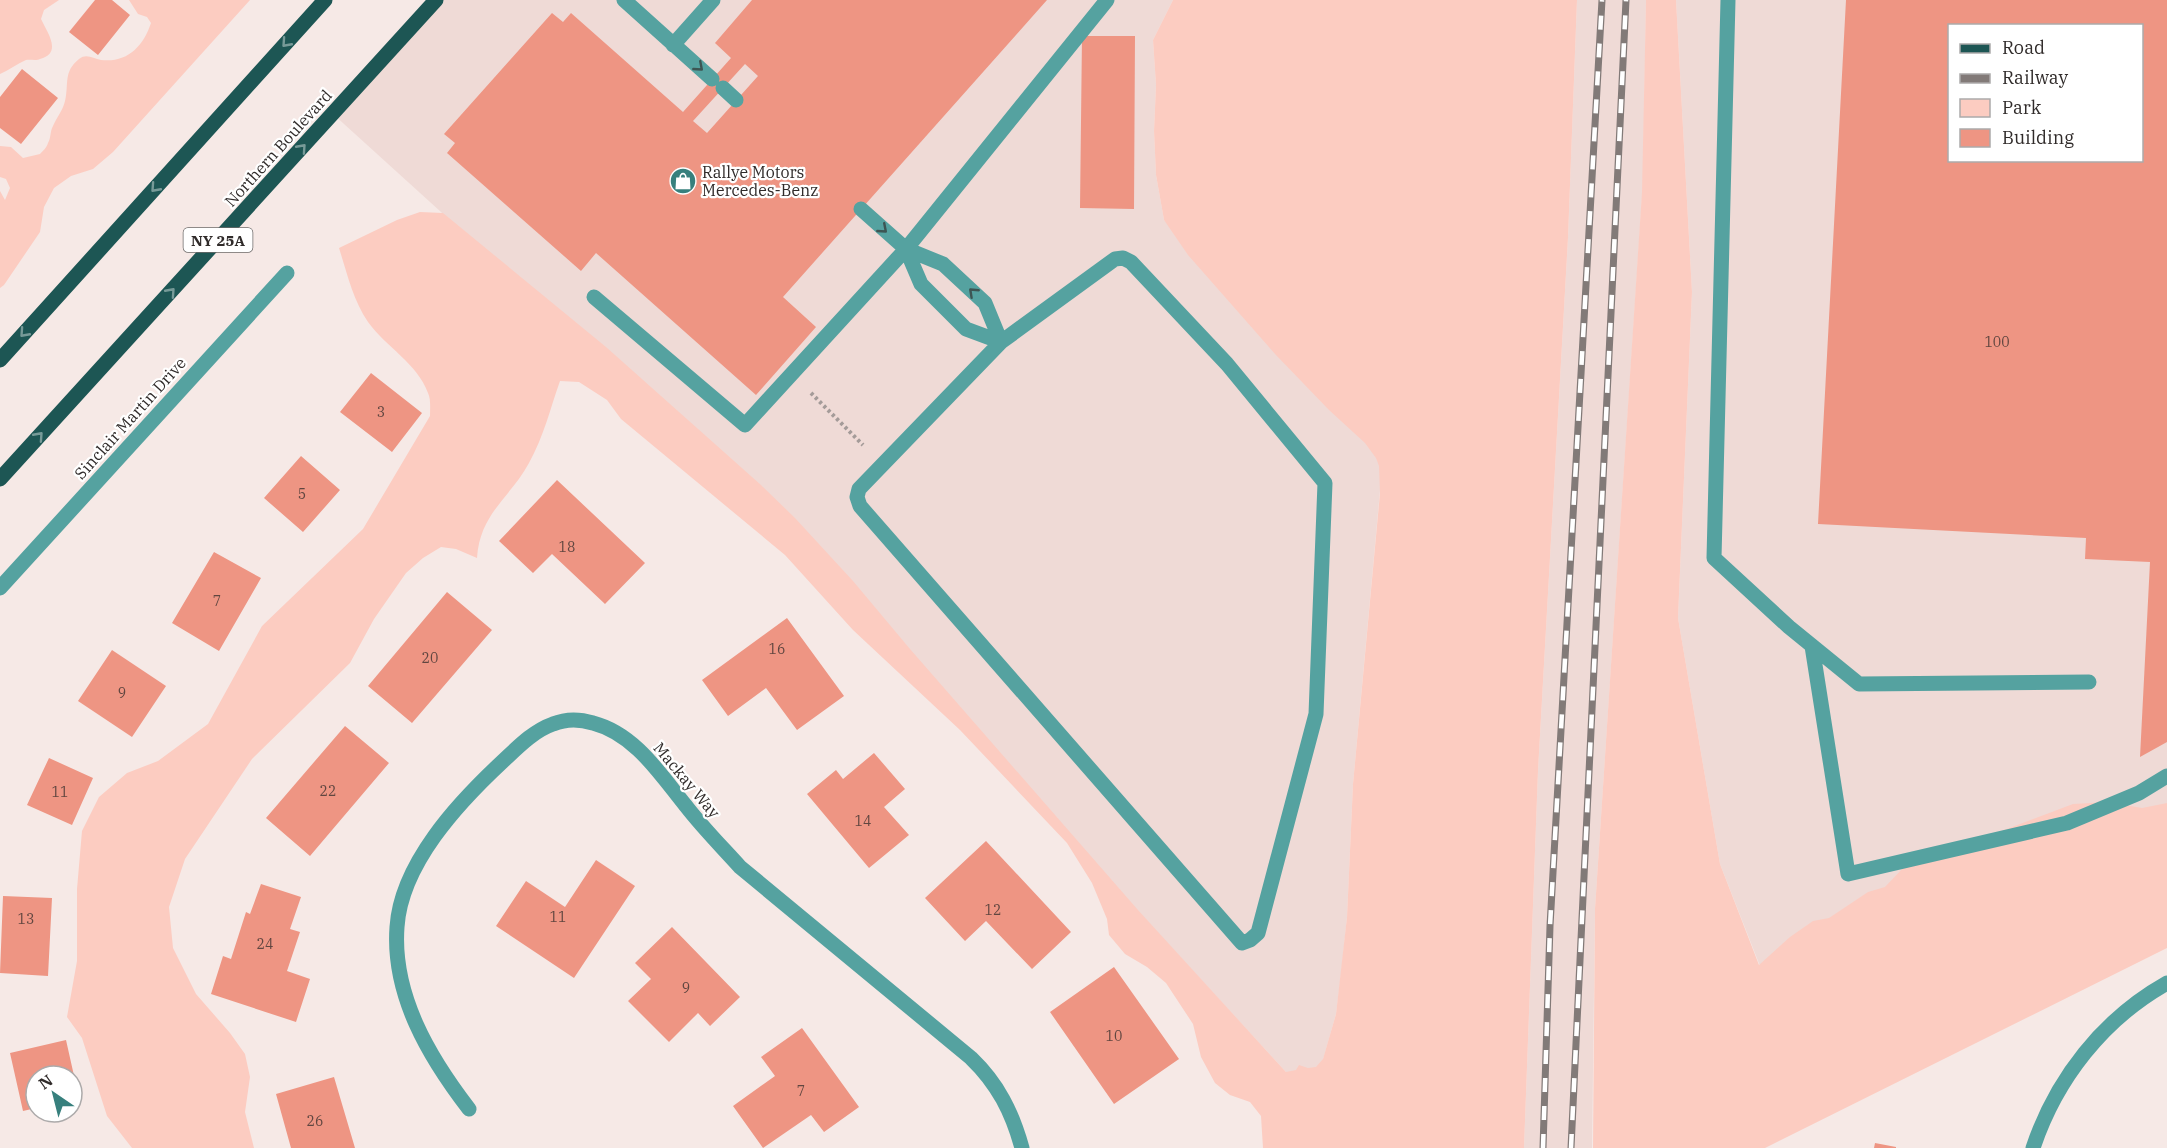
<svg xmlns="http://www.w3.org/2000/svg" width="2167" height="1148" viewBox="0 0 2167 1148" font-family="'IBM Plex Serif',serif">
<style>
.built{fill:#efdad6;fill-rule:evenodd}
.green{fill:#fcccc1}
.building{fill:#ee9583;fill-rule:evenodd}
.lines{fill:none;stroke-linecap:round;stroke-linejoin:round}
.path{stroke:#a49b99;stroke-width:4;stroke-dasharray:3 3;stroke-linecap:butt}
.service{stroke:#55a2a0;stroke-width:15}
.minor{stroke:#55a2a0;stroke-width:15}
.primary{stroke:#1d5654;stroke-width:15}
.rail-casing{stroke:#827a78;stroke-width:7}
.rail{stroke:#fff;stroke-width:4.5;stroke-dasharray:14;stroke-linecap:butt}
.oneway{stroke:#779a98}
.oneway2{stroke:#3d5553}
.labels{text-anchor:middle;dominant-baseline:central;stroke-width:4.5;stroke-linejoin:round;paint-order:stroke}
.number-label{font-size:14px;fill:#604640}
.shield{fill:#fff;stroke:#6e6b6a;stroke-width:1.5}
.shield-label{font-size:15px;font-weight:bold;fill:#302b2a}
.street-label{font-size:16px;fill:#302b2a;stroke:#fff}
.poi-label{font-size:16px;fill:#302b2a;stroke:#fff;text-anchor:start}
</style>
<rect width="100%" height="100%" fill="#f6e9e6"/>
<path class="built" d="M436,0h737l-20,40 3,45 -2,46 2,44 8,45 220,227 -31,337 -6,133 -5,49 -6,48 -29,102 -21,-44 -522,-567 -431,-391z
M1577,0h69l-3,182 -48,727 -3,239h-68l14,-377 30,-533z
M1676,0h491v831l-407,135 -40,-102 -42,-246 14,-326zM1950,26h192v134h-192z"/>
<path class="green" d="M0,0h59l-15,10 -3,9c6,13 22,34 -1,40 -4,2 -10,0 -14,1 -9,4 -17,10 -26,14z
M129,0h121l-137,152 -20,17 -22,7 -17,12 -10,19 -4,25 -36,53 -4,3v-97l5,9 5,-12 -4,-9 -6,-2v-31l11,1 12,11 17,-4c3,-3 7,-7 8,-11 3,-5 2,-12 5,-17 4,-9 10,-16 12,-25 4,-18 -2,-29 14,-42 8,-6 14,0 22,1 26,3 42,-13 50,-37l-4,-6 -9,-3z
M1173,0h404l-9,238 -30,533 -14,377h-261l-2,-32 -11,-14 -20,-7 -15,-12 -14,-26 -8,-33 -27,-41 -19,-16 -22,-13 -16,-19 -2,-16 -15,-36 -25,-40 -107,-113 -107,-100 -68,-75 -164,-136 -14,-19 -28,-18 -19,-1c-10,28 -16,55 -31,82 -19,35 -49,50 -52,95l-21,-9 -15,-2 -18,11 -17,15 -32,46 -24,44 -98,96 -67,100 -16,48 4,41 23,46 34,39 15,21 5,23 -5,35 9,36h-122l-25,-32 -25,-78 -15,-21 10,-56v-72l5,-58 17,-34 28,-24 31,-12 50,-37 54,-98 101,-97 67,-113c0,-7 1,-17 -2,-23 -11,-30 -42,-46 -60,-71 -15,-22 -21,-49 -29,-74l58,-28 23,-8 23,1 163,134 155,138 34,33 58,63 57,68 228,261 148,162 10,-2 3,-5 9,3 8,-1 7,-8 13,-45 11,-97 6,-133 27,-291 -1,-27 -3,-8 -11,-15 -36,-33 -53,-55 -88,-100 -24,-35 -8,-45 -2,-44 2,-46 -3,-45z
M1646,0h30l16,292 -14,326 42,246 39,101 31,-28 23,-16 16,-3 39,-26 17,-5 18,-19 170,-64 35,-2 34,6 25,-5v145l-402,200h-172l2,-239 47,-717z"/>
<path class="building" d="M95,0h17l18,15 -32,40 -29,-23z
M752,0h295l-264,297 33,30 -60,68 -160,-142 -15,18 -134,-118 8,-10 -11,-9 108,-121 11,9 8,-9 112,99 48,-54 -16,-15zM745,64l13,12 -51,57 -14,-12z
M1846,0h321v742l-27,15 10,-195 -65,-3 1,-21 -268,-14zM1950,26h192v134h-192z
M1082,36h53l-1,173 -54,-1z
M22,69l36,29 -37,46 -21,-16v-31z
M371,373l51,40 -30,39 -52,-40z
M301,456l39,34 -37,42 -39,-34z
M557,480l88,83 -40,41 -53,-50 -19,19 -34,-32z
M214,552l47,26 -42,73 -47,-28z
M447,592l45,38 -80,93 -44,-37z
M787,618l57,78 -47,34 -31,-42 -38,28 -26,-36z
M112,650l54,36 -34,51 -54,-36z
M345,726l44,37 -79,93 -44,-38z
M874,753l31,36 -21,18 25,28 -40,33 -62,-74 29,-24 7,9z
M49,758l44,20 -21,47 -45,-20z
M986,841l85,91 -39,37 -46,-48 -21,20 -40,-43z
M596,860l39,26 -61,92 -78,-52 30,-45 39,26z
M261,884l40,13 -11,32 10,3 -13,39 23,8 -14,43 -85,-28 12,-38 8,3 15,-47 4,2z
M3,896l49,2 -4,78 -48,-3z
M672,927l68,70 -30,29 -12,-13 -29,29 -41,-41 23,-22 -16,-16z
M1114,967l65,92 -65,45 -64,-92z
M802,1028l57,79 -35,25 -13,-17 -48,33 -30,-42 42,-30 -14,-19z
M66,1040l13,58 -7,2v-24h-36v32l-13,3 -13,-58z
M334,1077l21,71h-64l-15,-54z
M1875,1143l21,4v1h-22z"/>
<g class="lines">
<path class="path" d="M811,393l52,52"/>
<path class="service" d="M624,0l88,79
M1728,0l-14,558 75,69 70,57 230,-2
M673,45l40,-45
M723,88l13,12
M861,209l45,40 37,15 42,39 16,39
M906,249l15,35 45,45 35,13
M1123,258l8,4 96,102 98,119 -9,231 -58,219 -8,7 -8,3 -382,-437 -3,-9 2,-8 142,-147 114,-83z
M594,297l151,128 161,-176 201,-249
M1812,646l36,228 219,-51 72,-30 28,-17"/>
<path class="minor" d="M0,588l287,-315
M469,1109c-40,-52 -77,-114 -72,-182 4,-63 61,-124 105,-165 15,-14 31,-31 51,-38 12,-5 27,-5 40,-1 42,11 67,51 93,83 17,22 36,41 54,61l231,191c27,26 41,54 51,90
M2033,1148c23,-69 70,-129 134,-165"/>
<path class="primary" d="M0,360l325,-360
M0,479l436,-479"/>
<defs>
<path id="rail" d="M1543,1148l7,-222 52,-926
M1571,1148l55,-1148"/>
</defs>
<use href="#rail" class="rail-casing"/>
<use href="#rail" class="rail"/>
</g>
<defs><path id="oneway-chevron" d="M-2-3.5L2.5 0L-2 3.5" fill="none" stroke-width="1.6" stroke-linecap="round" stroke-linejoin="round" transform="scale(1.5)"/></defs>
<g class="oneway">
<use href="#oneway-chevron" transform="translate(286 43) rotate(132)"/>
<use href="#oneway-chevron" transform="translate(302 148) rotate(-48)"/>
<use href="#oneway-chevron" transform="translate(155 188) rotate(132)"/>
<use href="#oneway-chevron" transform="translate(171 292) rotate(-48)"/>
<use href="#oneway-chevron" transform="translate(24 333) rotate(132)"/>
<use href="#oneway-chevron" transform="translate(39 436) rotate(-48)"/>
</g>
<g class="oneway2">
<use href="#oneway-chevron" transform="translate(699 67) rotate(41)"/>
<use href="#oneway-chevron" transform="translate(883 229) rotate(41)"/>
<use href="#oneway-chevron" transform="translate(973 292) rotate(-137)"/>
</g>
<defs>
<symbol id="shop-disc" viewBox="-11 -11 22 22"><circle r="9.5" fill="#37807d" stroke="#fff"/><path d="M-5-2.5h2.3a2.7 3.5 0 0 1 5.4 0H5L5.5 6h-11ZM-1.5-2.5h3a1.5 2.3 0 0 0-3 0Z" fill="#fff"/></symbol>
</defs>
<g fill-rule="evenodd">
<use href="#shop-disc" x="668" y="166" width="30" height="30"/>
</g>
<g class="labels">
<g class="number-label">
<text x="1997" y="342">100</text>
<text x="381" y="412">3</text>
<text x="302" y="494">5</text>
<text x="567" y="547">18</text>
<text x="217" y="601">7</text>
<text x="777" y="649">16</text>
<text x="430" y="658">20</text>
<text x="122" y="693">9</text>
<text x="328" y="791">22</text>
<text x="60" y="792">11</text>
<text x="863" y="821">14</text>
<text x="993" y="910">12</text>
<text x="558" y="917">11</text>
<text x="26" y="919">13</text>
<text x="265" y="944">24</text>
<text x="686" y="988">9</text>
<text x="1114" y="1036">10</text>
<text x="801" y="1091">7</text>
<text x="315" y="1121">26</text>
</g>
<rect class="shield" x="183.5" y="228" width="69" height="24" rx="4.5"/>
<g class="shield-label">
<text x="218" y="240">NY 25A</text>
</g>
<g class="street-label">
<text transform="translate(278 148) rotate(-48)">Northern Boulevard</text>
<text transform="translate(130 418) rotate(-48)">Sinclair Martin Drive</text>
<text transform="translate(687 780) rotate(50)">Mackay Way</text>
</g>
<g class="poi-label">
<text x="702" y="172">Rallye Motors<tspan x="702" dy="18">Mercedes-Benz</tspan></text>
</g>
</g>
<rect x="1948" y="24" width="195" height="138" fill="#ffffff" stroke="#acaaaa" stroke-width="1.5"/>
<rect x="1960" y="44" width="30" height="9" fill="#1d5654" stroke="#acaaaa" stroke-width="1.5"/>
<text x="2002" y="54" font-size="18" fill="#302b2a">Road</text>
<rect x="1960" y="74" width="30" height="9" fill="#827a78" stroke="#acaaaa" stroke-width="1.5"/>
<text x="2002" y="84" font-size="18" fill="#302b2a">Railway</text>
<rect x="1960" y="99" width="30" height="18" fill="#fcccc1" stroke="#acaaaa" stroke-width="1.5"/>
<text x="2002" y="114" font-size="18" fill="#302b2a">Park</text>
<rect x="1960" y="129" width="30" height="18" fill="#ee9583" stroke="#acaaaa" stroke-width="1.5"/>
<text x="2002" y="144" font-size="18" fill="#302b2a">Building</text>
<g transform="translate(54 1094) rotate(325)"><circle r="28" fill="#ffffff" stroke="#acaaaa" stroke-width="1.5"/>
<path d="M0-4.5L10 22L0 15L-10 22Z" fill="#37807d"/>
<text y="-9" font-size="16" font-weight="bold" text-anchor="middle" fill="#302b2a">N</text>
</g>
</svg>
